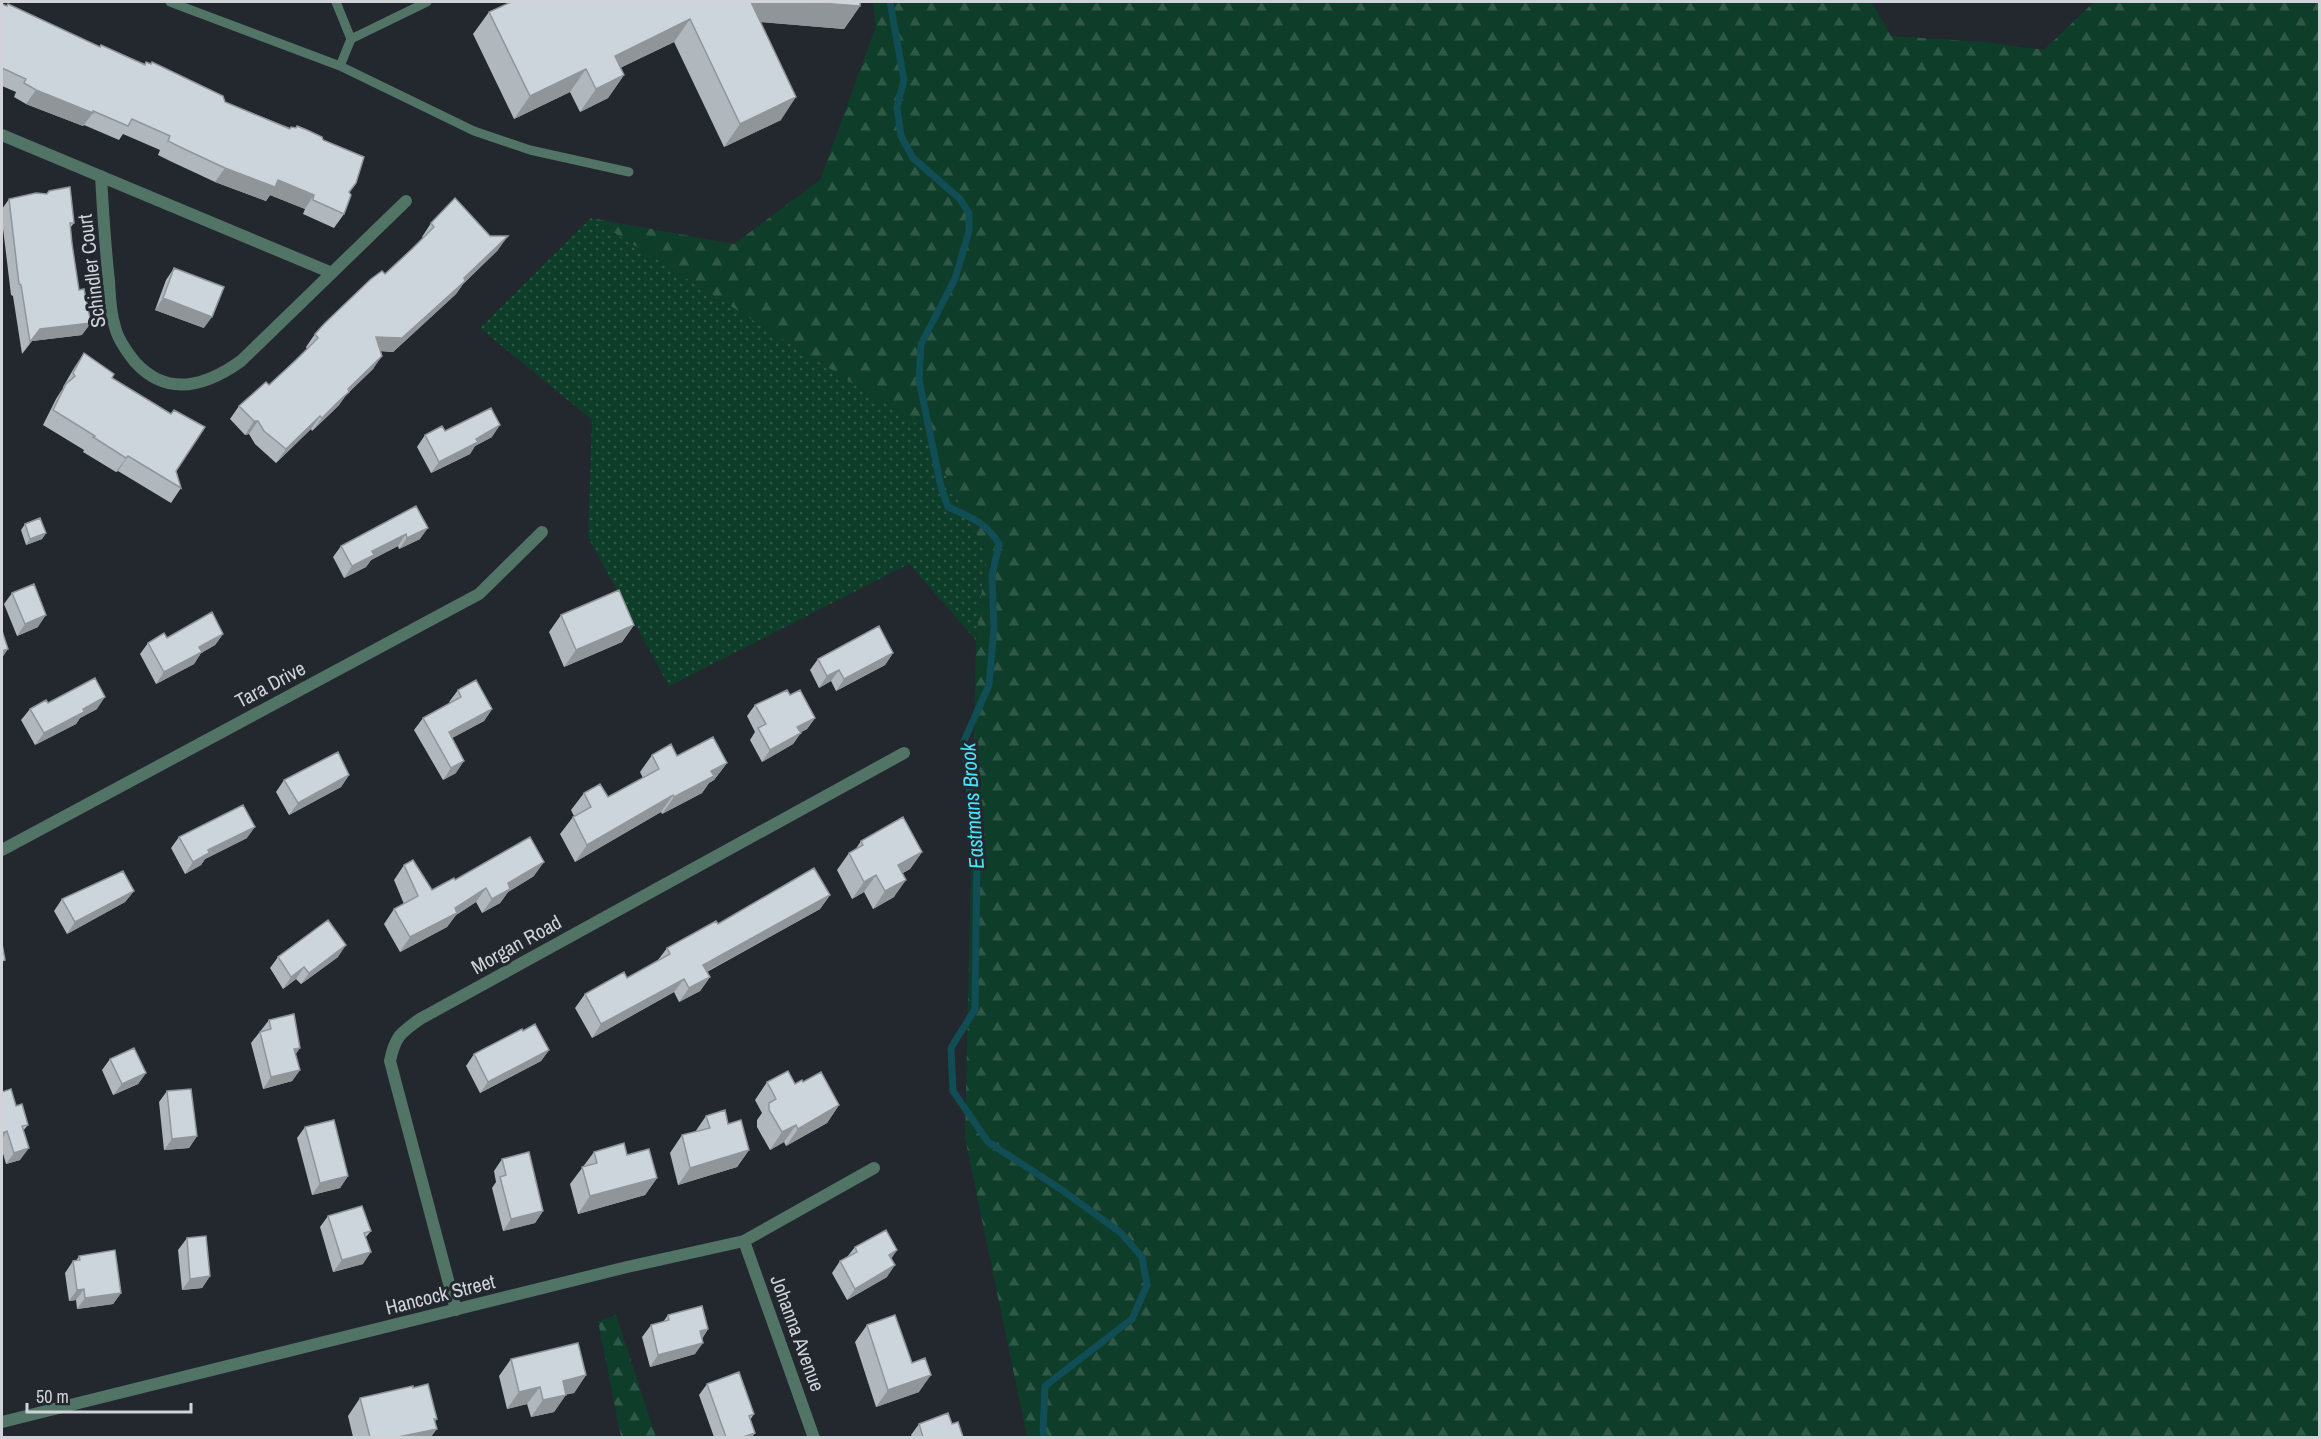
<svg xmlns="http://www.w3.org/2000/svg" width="2321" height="1439" viewBox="0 0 2321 1439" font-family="'Archivo Narrow',sans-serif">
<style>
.grass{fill:url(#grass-dots)}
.forest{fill:url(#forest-firs)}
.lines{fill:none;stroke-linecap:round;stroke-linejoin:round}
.stream{stroke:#104d54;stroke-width:7}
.service{stroke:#517467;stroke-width:9}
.minor{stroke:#517467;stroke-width:12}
.wall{fill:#b0b7bd}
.shaded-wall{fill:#90959a}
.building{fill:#cdd5dc;stroke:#90959a;stroke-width:1.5}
.labels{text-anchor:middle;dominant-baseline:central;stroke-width:6;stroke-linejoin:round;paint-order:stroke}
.street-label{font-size:20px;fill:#d0d3d7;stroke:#22282d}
.water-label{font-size:21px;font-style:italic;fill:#47e5f9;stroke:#22282d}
</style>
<defs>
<pattern id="grass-dots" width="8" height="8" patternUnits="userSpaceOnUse" patternTransform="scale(1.5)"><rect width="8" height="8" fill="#0e3d29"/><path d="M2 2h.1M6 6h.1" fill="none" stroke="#305847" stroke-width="1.8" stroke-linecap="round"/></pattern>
<pattern id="forest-firs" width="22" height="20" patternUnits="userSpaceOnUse" patternTransform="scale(1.5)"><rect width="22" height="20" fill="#0e3d29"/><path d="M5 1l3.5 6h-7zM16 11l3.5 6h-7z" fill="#305847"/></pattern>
</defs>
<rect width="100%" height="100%" fill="#22282d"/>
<path class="grass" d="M591,218l331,209 64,127 -10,86 -67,-76 -240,122 -81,-149 4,-117 -112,-92z"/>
<path class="forest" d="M873,2h999l19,34 94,6 59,8 50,-48h225v1435h-1292l-62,-299 11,-498 10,-86 -64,-127 -331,-209 143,26 86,-64 56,-154z
M616,1315l40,122h-35l-23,-116z"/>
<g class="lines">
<path class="stream" d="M890,2l14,78 -7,27 4,29 12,22 47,41 9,14v18l-14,48 -34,65 -2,36 22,107 7,20c22,10 38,15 51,37l-7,32 2,52 -5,57 -25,56 13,116 -2,152 -24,39 2,43 35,51 74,48 59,43 21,24 5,28 -15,34 -87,67 -2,46 2,6"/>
<path class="service" d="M170,2l170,64 134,65 56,19 99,22
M336,2l15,37 -11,27
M351,39l76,-37"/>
<path class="minor" d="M2,135l330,138
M101,176c2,36 4,70 8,105 1,15 1,31 6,46 3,13 12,25 20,35 33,36 71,24 106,-1l165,-160
M2,850l477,-256 63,-62
M744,1241l70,197
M456,1310l-66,-249c5,-24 10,-28 30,-42l484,-266
M2,1422l625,-155 117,-26 130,-73"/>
</g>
<path class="wall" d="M8,4l91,43 2,-2 44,19 1,-2 79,40 65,26 1,-1 32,13 33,43 -6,9 -6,22 -10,14 -31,-14 2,-5 -35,-14 -4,6 -51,-19 -45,-21 -12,-6 2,-5 -37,-16 -4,6 -35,-15 -1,1 -57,-22 -12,-7 2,-5 -14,-6v-81l4,1z
M860,6l-16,23 -83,-7 20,98 -57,27 -50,-105 -54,26 4,7 -16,23 -28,14 -10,-20 -56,27 -41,-85 16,-22z
M49,191l25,32 -4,5 9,62 3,45 -50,6 -10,13 -9,-58 -2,-1 -9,-75v-11l7,-10 37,-5z
M431,223l67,27 -35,34 -7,10 -63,58 -13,-1 -7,18 -27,26 -7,10 -8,8 -19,18 -1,-2 -35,34 -21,-19 -6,-10 -4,1 -15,-16 9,-13 30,-21 38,-36 -1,-2 9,-13 70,-60 38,-36 -1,-1z
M174,268l30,60 -49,-18 11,-30z
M84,353l28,25 64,93 5,17 -10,15 -53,-32 -2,1 -33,-20 1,-2 -41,-25 13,-26 7,-11v-1l11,-19z
M445,431l47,6 -17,9 -5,8 -39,19 -14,-26 8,-12z
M416,506l4,33 -21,10 -1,-3 -27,14 -5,7 -22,11 -11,-21 8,-11z
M25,524l21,9 -4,6 -16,6 -5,-15z
M12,593l26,34 -21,9 -13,-32z
M561,615l73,10 -12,17 -58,25 -15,-35z
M223,634l-8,11 -14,8 -7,11 -38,20 -16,-30 8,-11 19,-5z
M893,653l-8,12 -49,26 -5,-10 -12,7 -9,-18 8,-11z
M458,690l34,19 -8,12 -32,17 4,35 -13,7 -29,-50 9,-12 27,-15 -1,-1z
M790,695l25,23 -8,11 -6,3 -8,12 -31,18 -12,-22 5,-8 -8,-16 8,-11z
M30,709h67l-17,9 -4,6 -41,21 -14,-25z
M652,755l25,1 50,7 -13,17 -5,3 -7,10 -40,21 -1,-2 -86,50 -15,-28 13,-17 1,-1 -3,-6 13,-17 24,4 35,-19 -3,-6z
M349,775l-8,12 -52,28 -13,-23 8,-12z
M179,837l68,1 -42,21 -4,6 -16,9 -14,-26z
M861,841l61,11 -12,17 -7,4 -9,24 -21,12 -9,-17 -12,7 -15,-29 12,-17 6,-3z
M404,865l28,25 23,-10 79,-4 -26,16 -8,11 -18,10 -6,-11 -20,13 -9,12 -47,25 -16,-28 10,-15 10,-5 -10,-24z
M134,891l-9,11 -58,32 -13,-23 8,-12z
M830,895l-10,14 -113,63 3,5 -10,14 -21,11 -5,-10 -82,46 -17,-30 10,-14 42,-16 31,-18 9,-12 51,-24z
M278,957h60l-37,27 -5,-5 -13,10 -13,-21z
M269,1020l27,35 4,15 -8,11 -29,8 -12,-46z
M523,1031l26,19 -8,11 -61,32 -14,-27 8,-12z
M110,1059l36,14 -8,11 -25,11 -11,-25z
M767,1082l28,2 8,-2 36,23 -12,18 -41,23 -2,-4 -14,8 -13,-23v-7l5,-7 -7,-13z
M167,1091l30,45 -8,12 -25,2 -5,-48z
M2,1092l14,14 12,19 -5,6 -3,29 -14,4 -4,-14z
M706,1116l22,8 21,26 -12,17 -59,18 -8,-32 12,-18 13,-3z
M305,1127l43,49 -8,12 -28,7 -15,-57z
M594,1152l33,3 30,23 -12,17 -67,19 -8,-30z
M502,1159l41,52 -8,12 -32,8 -11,-43 4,-6 -2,-11z
M328,1216l43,15 -5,6 -3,27 -30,8 -13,-45z
M187,1238l23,38 -8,12 -20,2 -4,-40z
M855,1247l42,3 -6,8 -4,19 -40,23 -15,-27 8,-12 7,-4z
M79,1256l42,37 -8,11 -36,5 -1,-9 -7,1 -4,-28 8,-12h3z
M668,1315l40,14 -6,10 -7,15 -45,13 -8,-30 9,-12 12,-3z
M867,1325l52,67 -43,15 -21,-65z
M511,1359l75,16 -12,18 -8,1 -12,18 -23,5 -4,-13 -20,5 -8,-33z
M707,1384l47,30 -4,6 5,13 -3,4h-38l-15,-42z
M360,1398l75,23 -4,16h-78l-5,-21z
M919,1424h33l11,13h-51l-1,-2z"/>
<path class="shaded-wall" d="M745,2h61l54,4 -16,23 -111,-9z
M690,19l-16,23 -75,36 16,-22z
M586,69l-16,23 -56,27 16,-23z
M624,75l-16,23 -28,14 16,-23z
M36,90l57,23 -10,13 -57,-22z
M796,97l-15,23 -57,27 16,-23z
M225,168l53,12 36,15 -9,14 -35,-14 -4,6 -51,-19z
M508,236l-10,14 -35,34 -7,10 -63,58 -27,-2 10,-13 88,-59z
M163,298l49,19 -8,11 -49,-18z
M91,323l-9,12 -50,6 -10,13 18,-25z
M382,356l-9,13 -27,26 -7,10 -27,26 10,-13 26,-29z
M320,416l-9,13 -35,34 10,-14z
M254,421h4l-9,13 -4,1z
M500,425l-8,12 -17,9 -5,8 -39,19 8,-11 37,-23z
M128,456l-10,15 -2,1 10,-14z
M428,528l-8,11 -21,10 8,-11z
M46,533l-4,6 -16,6 4,-6z
M406,534l-8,12 -27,14 -5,7 -22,11 8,-12 20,-15z
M46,615l-8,12 -21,9 8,-12z
M634,625l-12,17 -58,25 12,-17z
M223,634l-8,11 -14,8 -7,11 -38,20 8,-12 35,-25z
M8,649l-6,9v-7z
M893,653l-8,12 -49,26 8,-12z
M839,670l-8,11 -12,7 8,-12z
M105,697l-8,12 -17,9 -4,6 -41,21 9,-12 39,-24z
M492,709l-8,12 -43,23 8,-12z
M815,718l-8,11 -18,10 8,-12z
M801,733l-8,11 -31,18 8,-12z
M464,761l-8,12 -13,7 8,-12z
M727,763l-13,17 -5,3 -7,10 -40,21 12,-17 37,-26z
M349,775l-8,12 -52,28 9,-12z
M673,795l-12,17 -86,50 12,-17z
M255,827l-8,11 -42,21 -4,6 -16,9 8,-12 15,-12z
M922,852l-12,17 -24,13 12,-17z
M544,862l-10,14 -26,16 -8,11 -18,10 10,-14 16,-16z
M876,875l-12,17 -12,7 12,-17z
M906,880l-12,17 -21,12 12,-18z
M486,888l-10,14 -20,13 -9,12 -47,25 10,-15z
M134,891l-9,11 -58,32 8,-12z
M830,895l-10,14 -127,70 10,-14z
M346,945l-8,12 -37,27 8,-11z
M304,967l-8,12 -13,10 8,-12z
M710,977l-10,14 -21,11 10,-14z
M684,979l-10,13 -82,46 9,-14z
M300,1048l-8,12 2,-11z
M549,1050l-8,11 -61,32 8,-11z
M300,1070l-8,11 -29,8 8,-12z
M146,1073l-8,11 -25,11 9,-11z
M839,1105l-12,18 -41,23 12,-17z
M796,1125l-12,17 -14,8 12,-18z
M7,1131l-5,8v-5l1,-1z
M197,1136l-8,12 -25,2 8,-11z
M29,1148l-9,12 -14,4 8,-11z
M749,1150l-12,17 -59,18 12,-17z
M348,1176l-8,12 -28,7 8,-12z
M657,1178l-12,17 -67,19 12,-18z
M543,1211l-8,12 -32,8 8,-12z
M897,1250l-8,12v-7z
M371,1252l-8,12 -30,8 9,-12z
M895,1265l-8,12 -40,23 8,-11z
M210,1276l-8,12 -20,2 8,-11z
M84,1289l-8,11 -7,1 8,-11z
M121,1293l-8,11 -36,5 8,-11z
M708,1329l-8,12v-10z
M703,1343l-8,11 -45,13 8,-12z
M586,1375l-12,18 -23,5 12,-17z
M931,1375l-12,17 -43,15 12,-17z
M540,1387l-13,17 -20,5 12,-17z
M566,1395l-12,17 -23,5 12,-17z
M434,1419h3l-8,11 8,-1 -6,8h-33z
M755,1433l-3,4h-9z"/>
<path class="building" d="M511,2h240l45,95 -56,27 -50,-105 -75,37 9,19 -28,14 -10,-20 -56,27 -41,-84z
M806,2h54v4z
M2,4l5,2 1,-2 92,43 1,-2 44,20 1,-3 5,2 1,-2 71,34 2,6 65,27 1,-2 5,1 1,-2 10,4 15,7 1,3 41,17 -8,26 -7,9 2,3 -7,19 -31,-14 1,-5 -36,-15 -3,7 -50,-19 -45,-21 -12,-6 2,-5 -38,-17 -4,7 -35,-15v2l-57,-23 -12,-7 2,-4 -24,-11z
M70,187l4,36h-4l2,21 7,46 5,-1 7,34 -51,6 -10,13 -9,-57 -2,-1 -10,-85 27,-6 11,1 2,-3z
M455,198l35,38h18l-44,42 1,3 -63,57 -26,-1 6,19 -34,33 1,3 -9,8 -18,18 -2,-2 -34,33 -22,-18 -6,-10h-4l-15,-15 27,-24 3,3 27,-25 22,-22 -3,-4 9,-10 47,-45 11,-8 3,3 27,-25 22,-22 -3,-4z
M174,268l50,19 -12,30 -49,-19z
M84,353l30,21 -2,4 59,36 3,-4 31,17 -29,44 5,17 -53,-32 -2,2 -33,-21 2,-1 -42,-26 13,-26 9,-8 -2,-3z
M491,408l9,17 -24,14 2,3 -39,20 -14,-27 17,-9 3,5z
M416,506l12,22 -21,10 -1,-4 -34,17 2,4 -22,11 -11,-20z
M40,518l6,15 -16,6 -5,-15z
M34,584l12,31 -21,9 -13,-31z
M619,590l15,35 -58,25 -15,-35z
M212,612l11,22 -24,13 3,5 -38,20 -16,-29 16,-10 3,5z
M879,626l14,27 -49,26 -5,-9 -12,6 -9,-17z
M2,631l6,18 -6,2z
M95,678l10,19 -22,12 1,3 -40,21 -14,-24 16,-9 2,3z
M476,680l16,29 -43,23 15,29 -13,7 -28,-50 38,-21 -3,-7z
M787,690l3,5 10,-5 15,28 -18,9 4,6 -31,17 -12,-22 8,-4 -11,-19z
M713,737l14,26 -16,8 3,5 -40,21 -1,-2 -86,50 -14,-28 18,-10 -7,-14 16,-9 8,13 51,-28 -7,-14 19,-11 6,12z
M338,752l11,23 -51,28 -14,-23z
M243,805l12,22 -47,23 1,3 -16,9 -14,-25z
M903,817l19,35 -24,13 8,15 -21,11 -9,-16 -12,7 -15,-29 14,-8 -2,-4z
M530,837l14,25 -36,21 2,6 -18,10 -6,-11 -31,20 2,5 -47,24 -16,-28 24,-13 -14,-31 9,-5 19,30 22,-12 1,2z
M814,868l16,27 -127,70 7,12 -21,11 -5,-9 -83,45 -16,-30 39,-22 3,6 43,-24 -3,-6 49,-27 2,3z
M123,871l11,20 -59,31 -13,-23z
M328,920l18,25 -37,28 -5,-6 -13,10 -13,-20z
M2,944l3,16 -3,1z
M294,1014l6,34 -6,1 6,21 -29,7 -11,-45 11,-3 -2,-9z
M535,1024l14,26 -61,32 -14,-28 48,-25 1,2z
M134,1048l12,25 -24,11 -12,-25z
M788,1071l7,13 7,-4 1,2 18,-10 18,33 -41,24 -2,-4 -14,7 -13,-22v-7l7,-4 -9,-17z
M11,1089l5,17 6,-2 6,21 -6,1 7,22 -15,5 -7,-22 -4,2 -1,-3v-38z
M191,1089l6,47 -25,3 -5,-48z
M725,1110l3,14 13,-4 8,30 -59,18 -8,-33 28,-7 -4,-12z
M334,1120l14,56 -28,7 -15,-56z
M624,1143l3,12 22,-6 8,29 -67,18 -8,-29 15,-4 -3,-11z
M529,1152l14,59 -32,8 -11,-42 6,-2 -4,-16z
M362,1206l9,25 -7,2 7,19 -29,8 -14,-44z
M886,1230l11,20 -8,5 6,10 -40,24 -15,-28 17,-9 -2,-5z
M206,1236l4,40 -20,3 -3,-41z
M115,1250l6,43 -36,5 -1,-9 -7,1 -4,-29 7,-1 -1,-4z
M702,1306l6,23 -8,2 3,12 -45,12 -7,-30 18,-5 -1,-5z
M895,1315l17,48 13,-5 6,17 -43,15 -21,-65z
M578,1343l8,32 -23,6 3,14 -23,5 -3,-13 -21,5 -8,-33z
M739,1372l15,42 -5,2 6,17 -12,4h-17l-19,-53z
M428,1384l9,35h-3l3,10 -39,8h-28l-10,-39 53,-12v2z
M948,1413l4,11 6,-2 5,15h-40l-4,-13z"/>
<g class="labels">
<g class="street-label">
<text transform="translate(91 271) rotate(-97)">Schindler Court</text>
<text transform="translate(270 684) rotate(-28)">Tara Drive</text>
<text transform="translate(516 944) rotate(-29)">Morgan Road</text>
<text transform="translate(440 1294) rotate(-14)">Hancock Street</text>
<text transform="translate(798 1333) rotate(70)">Johanna Avenue</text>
</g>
<g class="water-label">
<text transform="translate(972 806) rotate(-94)">Eastmans Brook</text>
</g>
</g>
<rect width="2321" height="1439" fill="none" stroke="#d0d3d7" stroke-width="6"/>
<path d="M27 1403v9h164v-9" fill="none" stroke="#d0d3d7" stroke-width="3"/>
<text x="36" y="1403" font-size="18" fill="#d0d3d7" stroke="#22282d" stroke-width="4.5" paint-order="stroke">50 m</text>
</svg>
